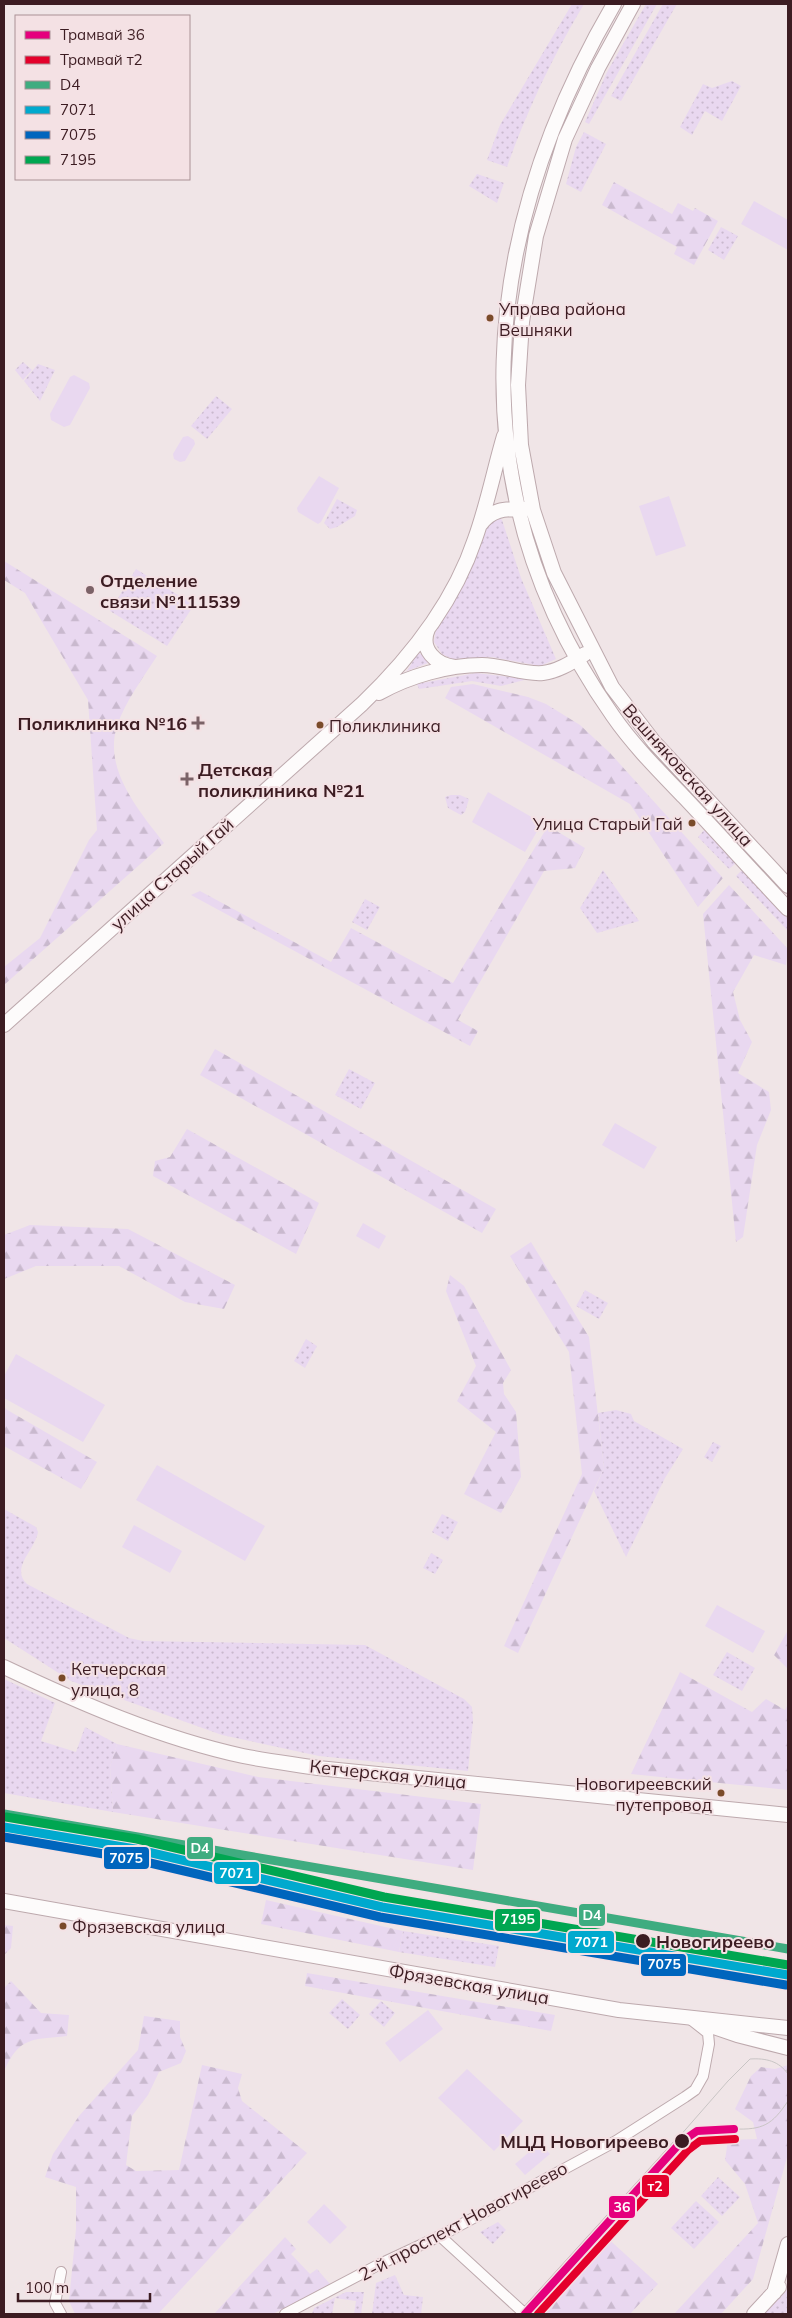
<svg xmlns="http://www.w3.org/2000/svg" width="792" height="2318" viewBox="0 0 792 2318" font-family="Mulish,sans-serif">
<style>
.green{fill:url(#green-dots)}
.forest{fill:url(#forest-firs)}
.pitch{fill:#e9d8f0}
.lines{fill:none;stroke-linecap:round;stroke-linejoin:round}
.street-casing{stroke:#bda9ad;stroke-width:12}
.secondary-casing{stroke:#bda9ad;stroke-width:16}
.street{stroke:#fdfbfb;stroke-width:10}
.secondary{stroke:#fdfbfb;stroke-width:14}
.tram{stroke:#c9c5c5;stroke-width:1}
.rail-1-casing{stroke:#f4e1e4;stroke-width:12}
.rail-2-casing{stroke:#f4e1e4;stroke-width:12}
.rail-3-casing{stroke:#f4e1e4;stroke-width:12}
.rail-4-casing{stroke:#f4e1e4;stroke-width:12}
.rail-1{stroke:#3fac80;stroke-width:9}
.rail-2{stroke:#00a9ce;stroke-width:9}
.rail-3{stroke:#0065bd;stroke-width:9}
.rail-4{stroke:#00a651;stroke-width:9}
.tram-1-casing{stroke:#f4e1e4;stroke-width:11}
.tram-2-casing{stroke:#f4e1e4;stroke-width:11}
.tram-1{stroke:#e5007d;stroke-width:8}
.tram-2{stroke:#e4002b;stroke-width:8}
.bus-dot{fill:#7a4b2a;stroke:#f4e1e4;stroke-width:2}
.poi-dot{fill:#7b6267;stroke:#f4e1e4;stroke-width:2}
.stop-dot{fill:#3c1c22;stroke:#f4e1e4;stroke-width:2}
.labels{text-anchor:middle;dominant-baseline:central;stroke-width:4;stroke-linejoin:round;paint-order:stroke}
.bus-label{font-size:17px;fill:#3c1c22;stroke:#f4e1e4;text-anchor:start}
.poi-label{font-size:18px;font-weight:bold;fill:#3c1c22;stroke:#f4e1e4;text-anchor:start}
.street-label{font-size:18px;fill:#3c1c22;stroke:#f4e1e4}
.stop-label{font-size:18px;font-weight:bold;fill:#3c1c22;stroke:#f4e1e4;text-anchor:start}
.line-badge{stroke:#f4e1e4;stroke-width:2}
.badge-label{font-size:14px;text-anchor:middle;font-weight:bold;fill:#fff}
</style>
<defs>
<pattern id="green-dots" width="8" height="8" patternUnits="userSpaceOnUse" patternTransform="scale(1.25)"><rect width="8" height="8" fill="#e9d8f0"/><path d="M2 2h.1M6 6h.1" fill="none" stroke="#c9b9ce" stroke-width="1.8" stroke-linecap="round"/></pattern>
<pattern id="forest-firs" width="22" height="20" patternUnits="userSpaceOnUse" patternTransform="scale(1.25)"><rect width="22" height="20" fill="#e9d8f0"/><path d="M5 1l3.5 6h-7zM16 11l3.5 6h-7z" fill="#c9b9ce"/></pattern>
</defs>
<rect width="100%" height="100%" fill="#f0e5e7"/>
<path class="green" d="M572,4h12c-31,52 -57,106 -77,163l-20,-7 13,-35z
M646,4h11l-68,120 -4,-2 22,-50z
M663,4h14l-56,97 -10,-5z
M732,81l9,5 -19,35 -17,-10 -13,24 -12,-8 23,-43 9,4z
M584,132l22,12 -25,48 -15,-8 10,-37z
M477,174l27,9 -7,20 -28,-17z
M721,227l17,9 -14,24 -16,-10z
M23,362l9,8 -9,10 -8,-10z
M38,364l17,6 -15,31 -16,-20z
M216,396l16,13 -25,30 -16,-13z
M337,499l20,11 -2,6 -18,11 -7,2 -6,-6z
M498,517l4,3 19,58 35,81 -16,7 -48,-9 -40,2 -10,-5 -8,-12 2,-13 22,-34 17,-35 14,-38z
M136,569l58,36 -27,41 -57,-35z
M418,653l5,2 5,8 -21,8z
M476,673l52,6 -27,7 -29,-5 -53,8 -2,-5z
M451,795h9l9,4 -4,13 -4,3 -13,-7 -3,-11z
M705,829l31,34 -7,6 -31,-32z
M603,870l36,51 -42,12 -17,-25z
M742,870l46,49v12l-52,-55z
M365,899l15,8 -13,23 -15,-8z
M349,1069l26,14 -14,26 -26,-14z
M585,1290l23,13 -9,16 -23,-13z
M306,1339l11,7 -12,22 -11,-7z
M616,1410l15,4 3,7 49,28 -18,29 -39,79 -32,-66 10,-23 -6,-55z
M713,1442l8,4 -9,16 -8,-5z
M4,1509l32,18 2,5c-3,18 -28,36 -11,52l102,54 14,3 222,4 99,54 8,8 1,14 -5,50 -149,-15 -97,-21 -151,-54 -67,-43z
M442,1514l16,8 -10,19 -16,-9z
M431,1553l12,7 -8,14 -12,-6z
M727,1652l28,16 -13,23 -29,-16z
M4,1679l51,24 -14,38 35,11 9,-25 32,17 -7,23 3,45 -109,-19z
M403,1931l96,15 -4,21 -96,-15z
M342,1999l18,16 -12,14 -19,-16z
M381,2001l14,12 -11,14 -15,-13z
M718,2177l22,20 -18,19 -21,-20z
M696,2201l23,21 -25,27 -23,-21z
M498,2222l8,8 -13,14 -13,-12z
M395,2275l9,20 19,2 -2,17h-49l4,-31z
M788,2288v24l-2,2h-22z
M346,2292h18l-3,22h-7l2,-13 -21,-3 -3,16h-20l2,-6z"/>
<path class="forest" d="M614,182l58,32 6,-11 15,8 2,-3 23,13 -24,44 -20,-11 3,-7 -75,-42z
M4,561l153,95c-14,22 -32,46 -40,70 -14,44 23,86 47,117l-160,142v-18l36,-29 49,-98 8,-10 -9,-130 -63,-107 -21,-13z
M473,684l55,13 18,7 34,21 30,28 113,125 -25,29 -68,-103 -185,-106 6,-11z
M548,826l37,22 -10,20 -31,3 -86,149 20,11 -8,15 -279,-151 9,-4 131,71 20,-34 102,55z
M729,885l59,64 -2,16 -32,-10 -21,37 7,28 12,22 -14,31 31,19 2,18 -14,35 -14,92 -7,5 -33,-328z
M215,1049l281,160 -14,24 -282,-158z
M187,1129l132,74 -23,51 -143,-78 2,-15 15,-4z
M30,1225l98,4 107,56 -11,24 -39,-7 -66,-36h-83l-32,13v-44z
M531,1242l58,95 15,131 -86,185 -14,-7 78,-172 -13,-122 -59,-96z
M450,1275l14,11 47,84 -8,13 1,11 12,18 5,65 -20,36 -37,-19 32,-62 -39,-31 19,-35 -30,-75z
M4,1408l93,54 -16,27 -77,-43z
M788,1630v39l-14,-14z
M680,1672l72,40 14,-13 19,11 3,-6v86l-157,-16z
M117,1744l141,33 223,27 -8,66 -360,-58 -3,-45z
M266,1900l137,31 -4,21 -138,-28z
M4,1925l9,1 -2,22 -7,7z
M307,1973l248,42 -4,16 -246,-45z
M11,1981l30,32 28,2 -2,21c-35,4 -47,0 -63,35v-83z
M144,2016l36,5v16l6,14 -5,12 -22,9 -11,23 -16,21 -6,49 10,6 43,-1 23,-105 40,9 -4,14 4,13 65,52 -149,161h-83l-6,-13 7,-72v-42l-31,-10 8,-23 26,-38 59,-66z
M788,2065v89l-35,125 -32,35h-47l84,-91 -13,-39 -20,-24 3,-20 29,-1 -4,-17 -18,-13 16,-33 10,-9 14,2z
M603,2234l55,50 -28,30h-90l-6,-5z
M285,2237l11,12 -5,5 19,20 7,-5 13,15 -57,30h-59z"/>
<path class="pitch" d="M754,201l34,19v30l-47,-26z
M74,375l15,8 1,5 -20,37 -6,2 -13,-7 -1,-6 20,-37z
M188,436l6,4 1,4 -10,17 -5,1 -6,-3 -1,-5 10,-17z
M319,476l20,12 -18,34 -3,2 -20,-12 -1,-4z
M669,496l17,50 -30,10 -17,-50z
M488,792l54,31 -17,29 -53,-30z
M615,1123l42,24 -13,22 -42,-24z
M363,1223l23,13 -7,13 -23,-13z
M16,1354l89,51 -22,37 -79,-44v-22z
M157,1465l108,61 -20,35 -109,-61z
M134,1525l48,26 -12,22 -48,-26z
M717,1605l48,26 -12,22 -48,-27z
M428,2010l15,19 -43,33 -15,-19z
M467,2069l56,52 -29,30 -56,-53z
M540,2143l10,11 -25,21 -10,-11z
M324,2204l23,23 -17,17 -23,-22z"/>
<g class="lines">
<defs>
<path id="street" d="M440,2236l85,78
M61,2314l-6,-11 6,-31
M285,2314l95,-50 60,-28 176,-95 69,-44 10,-7 8,-14 6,-32 -1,-11 -19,-15
M525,2314l156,-172"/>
<path id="secondary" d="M614,4c-134,230 -160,486 -1,712 20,29 46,55 71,81 35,37 69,75 104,112
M633,4l-35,64 -33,71 -29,97 -14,86 -4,63 3,60 12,65 21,63 58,114 42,55 134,144
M480,525c12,-17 26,-16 45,-16
M428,629c-9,20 8,36 27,38
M379,693c30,-17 69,-28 103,-28 21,0 42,10 61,8 16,-2 29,-11 42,-19
M4,1025l358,-321c47,-45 92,-102 113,-165 12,-33 19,-69 29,-103
M4,1667c76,36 156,71 239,89 24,5 50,8 75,12l470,47
M4,1901l615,109 169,18
M708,2025l29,10 51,13
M774,2293l14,-49
M754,2314l25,-27"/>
</defs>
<use href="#street" class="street-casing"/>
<use href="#secondary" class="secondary-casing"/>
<use href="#street" class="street"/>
<use href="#secondary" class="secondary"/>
<path class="tram" d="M734,2129c29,1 38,-4 54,-28
M679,2137l49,-56 22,-22c16,-1 29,2 38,15"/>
<defs>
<path id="rail-1" d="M4,1814l784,135"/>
<path id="rail-2" d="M4,1827l131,22 247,58 406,68"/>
<path id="rail-3" d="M4,1837l129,22 247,58 406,68"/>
<path id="rail-4" d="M6,1817l131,22 247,58 404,68"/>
</defs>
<use href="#rail-1" class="rail-1-casing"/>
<use href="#rail-2" class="rail-2-casing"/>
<use href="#rail-3" class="rail-3-casing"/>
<use href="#rail-4" class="rail-4-casing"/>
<use href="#rail-1" class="rail-1"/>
<use href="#rail-2" class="rail-2"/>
<use href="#rail-3" class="rail-3"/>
<use href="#rail-4" class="rail-4"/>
<defs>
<path id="tram-1" d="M525,2314l156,-172 16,-11 37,-2"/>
<path id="tram-2" d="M538,2314l150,-164 12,-9 35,-2"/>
</defs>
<use href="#tram-1" class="tram-1-casing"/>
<use href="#tram-2" class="tram-2-casing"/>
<use href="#tram-1" class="tram-1"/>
<use href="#tram-2" class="tram-2"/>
</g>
<g class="bus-dot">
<circle cx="490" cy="318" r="4.5"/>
<circle cx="320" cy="725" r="4.5"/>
<circle cx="692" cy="823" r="4.5"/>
<circle cx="62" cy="1678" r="4.5"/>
<circle cx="721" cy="1793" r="4.5"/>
<circle cx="63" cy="1926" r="4.5"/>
</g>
<g class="poi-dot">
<circle cx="90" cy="590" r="5"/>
<path d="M195.5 715.5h5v5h5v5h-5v5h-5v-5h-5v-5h5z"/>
<path d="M184.5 771.5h5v5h5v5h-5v5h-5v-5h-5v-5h5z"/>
</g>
<g class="stop-dot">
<circle cx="643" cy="1941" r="8"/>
<circle cx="682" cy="2141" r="8"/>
</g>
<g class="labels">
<g class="bus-label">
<text x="499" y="308">Управа района<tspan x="499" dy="21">Вешняки</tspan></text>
<text x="329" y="725">Поликлиника</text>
<text x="683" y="823" text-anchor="end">Улица Старый Гай</text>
<text x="71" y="1668">Кетчерская<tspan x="71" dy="21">улица, 8</tspan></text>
<text x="712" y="1783" text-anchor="end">Новогиреевский<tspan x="712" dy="21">путепровод</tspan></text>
<text x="72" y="1926">Фрязевская улица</text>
</g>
<g class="poi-label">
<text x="100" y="580">Отделение<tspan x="100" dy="21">связи №111539</tspan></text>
<text x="187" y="723" text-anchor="end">Поликлиника №16</text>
<text x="198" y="769">Детская<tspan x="198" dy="21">поликлиника №21</tspan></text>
</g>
<g class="street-label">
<text transform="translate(688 775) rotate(48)">Вешняковская улица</text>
<text transform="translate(172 874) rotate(-42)">улица Старый Гай</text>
<text transform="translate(388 1774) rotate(6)">Кетчерская улица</text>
<text transform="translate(469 1984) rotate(10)">Фрязевская улица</text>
<text transform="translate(463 2221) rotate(-28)">2-й проспект Новогиреево</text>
</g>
<g class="stop-label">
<text x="656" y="1941">Новогиреево</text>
<text x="669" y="2141" text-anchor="end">МЦД Новогиреево</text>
</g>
</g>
<g class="line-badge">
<rect x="186" y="1836" width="28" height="24" rx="5" fill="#3fac80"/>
<rect x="103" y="1846" width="47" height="24" rx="5" fill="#0065bd"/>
<rect x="213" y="1861" width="47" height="24" rx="5" fill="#00a9ce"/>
<rect x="578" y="1903" width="28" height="24" rx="5" fill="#3fac80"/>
<rect x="494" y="1908" width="47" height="24" rx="5" fill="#00a651"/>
<rect x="567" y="1930" width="48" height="24" rx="5" fill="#00a9ce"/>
<rect x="640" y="1953" width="47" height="24" rx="5" fill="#0065bd"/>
<rect x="641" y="2174" width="29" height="24" rx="5" fill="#e4002b"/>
<rect x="608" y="2195" width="28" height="24" rx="5" fill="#e5007d"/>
</g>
<g class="badge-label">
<text x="200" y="1853">D4</text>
<text x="126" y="1863">7075</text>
<text x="236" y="1878">7071</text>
<text x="592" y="1920">D4</text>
<text x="518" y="1924">7195</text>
<text x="591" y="1947">7071</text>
<text x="664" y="1969">7075</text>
<text x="655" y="2191">т2</text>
<text x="622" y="2212">36</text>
</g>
<rect width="792" height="2318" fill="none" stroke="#3c1c22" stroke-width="10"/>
<rect x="15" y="15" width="175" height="165" fill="#f4e1e4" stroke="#aa9296"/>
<rect x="25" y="31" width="25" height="8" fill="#e5007d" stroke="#aa9296"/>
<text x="60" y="40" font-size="15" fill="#3c1c22">Трамвай 36</text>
<rect x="25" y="56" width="25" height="8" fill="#e4002b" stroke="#aa9296"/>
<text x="60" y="65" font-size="15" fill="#3c1c22">Трамвай т2</text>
<rect x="25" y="81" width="25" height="8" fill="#3fac80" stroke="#aa9296"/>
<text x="60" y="90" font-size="15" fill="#3c1c22">D4</text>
<rect x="25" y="106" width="25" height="8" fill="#00a9ce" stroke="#aa9296"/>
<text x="60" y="115" font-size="15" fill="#3c1c22">7071</text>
<rect x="25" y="131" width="25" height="8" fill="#0065bd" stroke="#aa9296"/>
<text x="60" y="140" font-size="15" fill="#3c1c22">7075</text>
<rect x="25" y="156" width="25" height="8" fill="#00a651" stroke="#aa9296"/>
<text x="60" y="165" font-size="15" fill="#3c1c22">7195</text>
<path d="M18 2293v8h132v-8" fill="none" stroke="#3c1c22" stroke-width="2.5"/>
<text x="25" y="2293" font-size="15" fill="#3c1c22" stroke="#f4e1e4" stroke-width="4" paint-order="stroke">100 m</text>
</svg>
